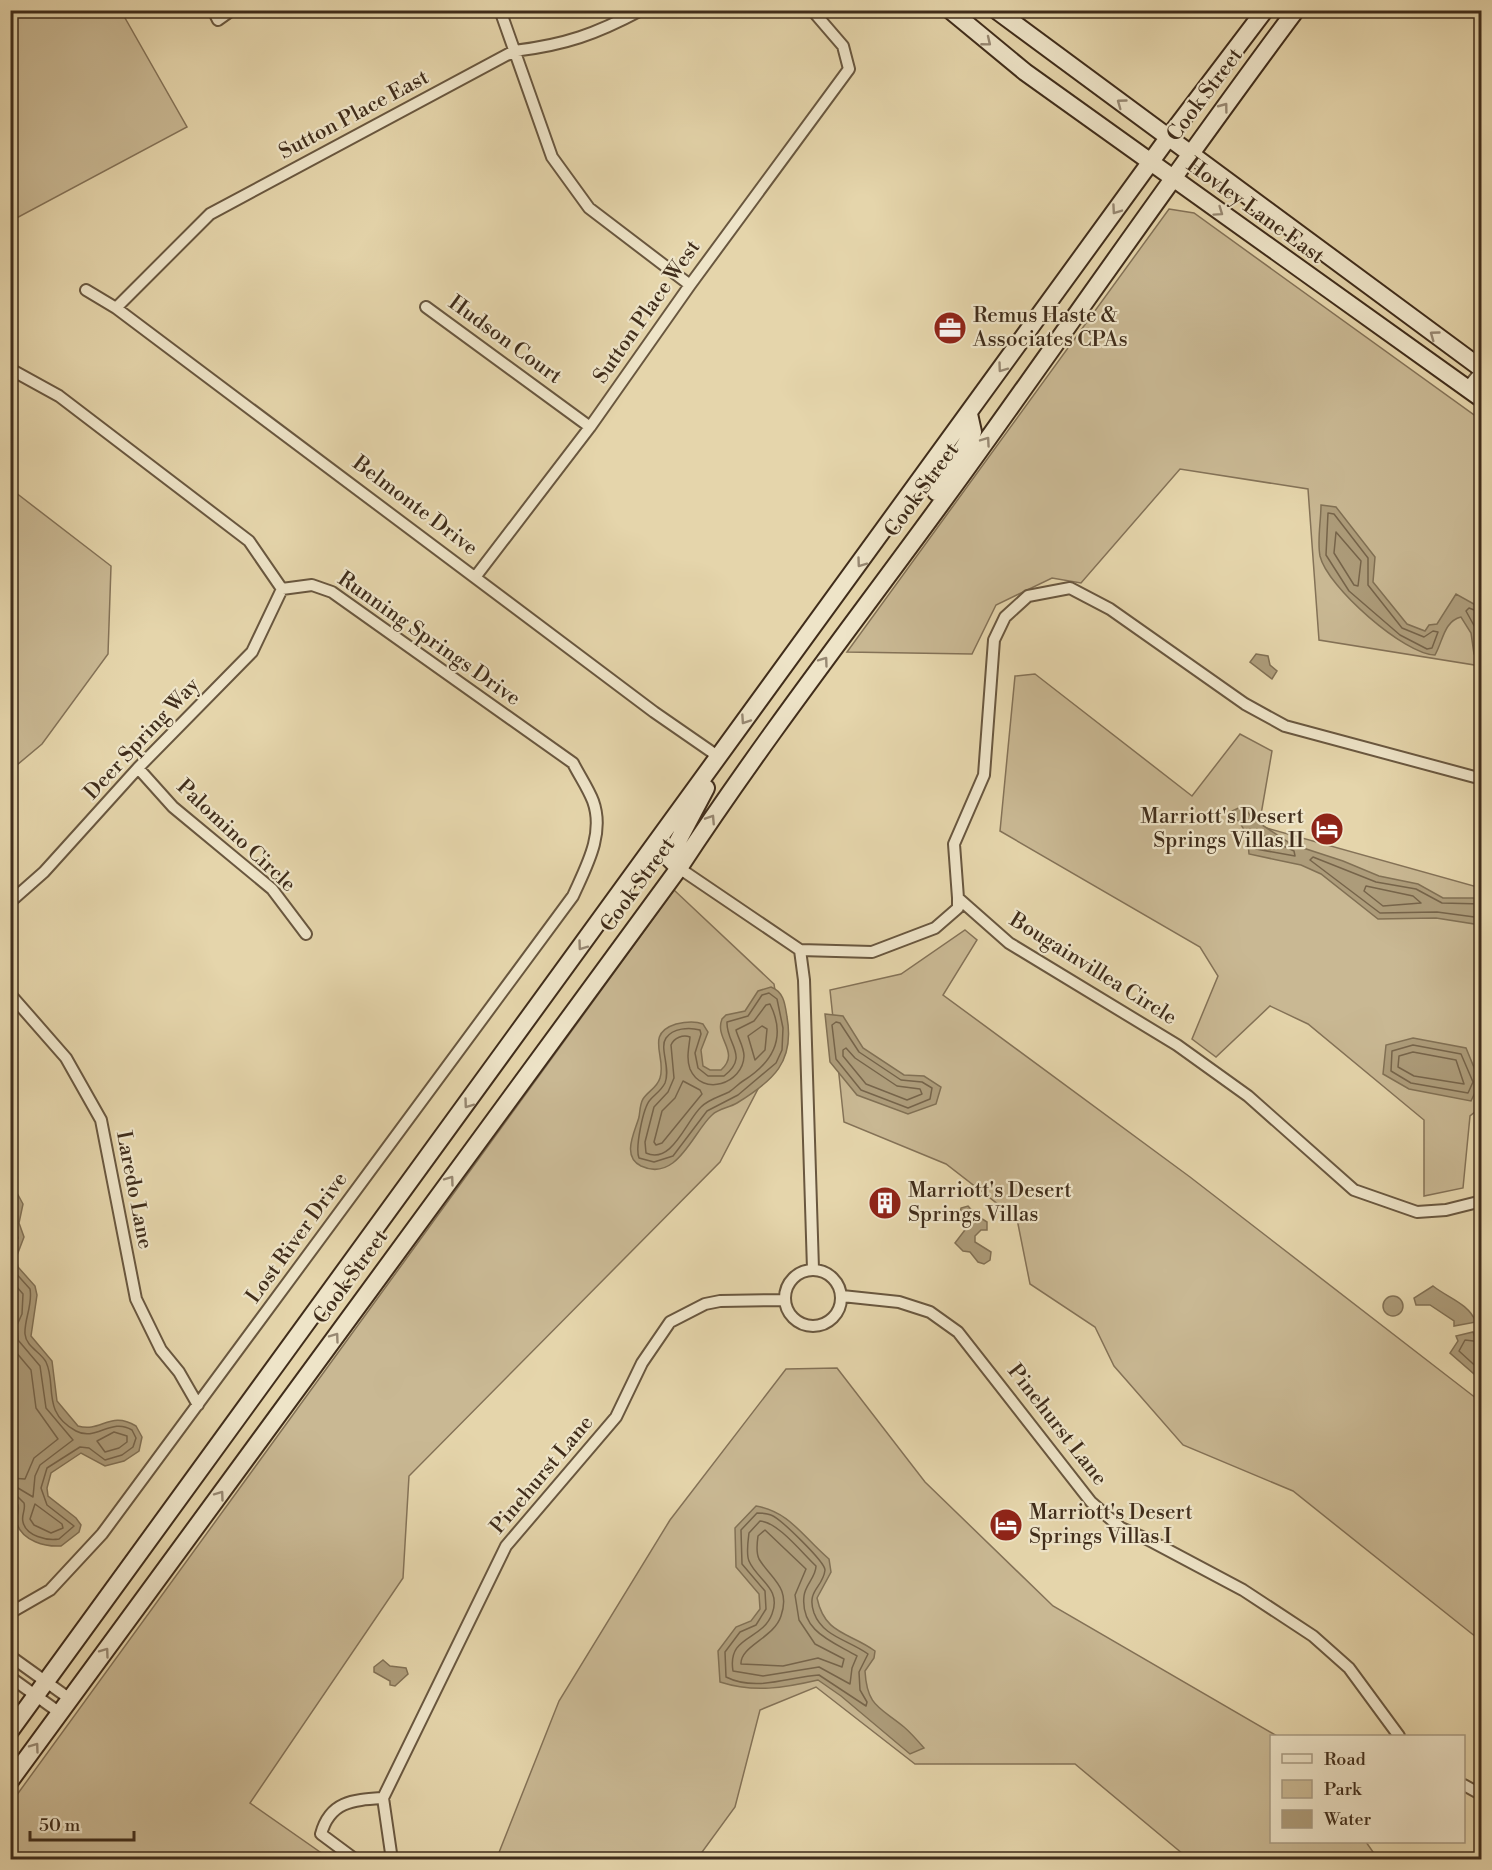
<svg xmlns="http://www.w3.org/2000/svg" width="1492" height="1870" viewBox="0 0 1492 1870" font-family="'Libre Bodoni',serif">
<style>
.green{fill:#c9b893;stroke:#847257;stroke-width:1.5}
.water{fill:#ad9c7a;stroke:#817054;stroke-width:1.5}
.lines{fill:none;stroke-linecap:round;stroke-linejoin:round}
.shore{stroke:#76644a;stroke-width:1.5}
.street-casing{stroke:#69573f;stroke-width:14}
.secondary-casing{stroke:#402d1b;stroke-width:20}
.street{stroke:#eee4c8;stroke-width:10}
.secondary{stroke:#eee4c8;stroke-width:16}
.oneway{stroke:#978872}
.labels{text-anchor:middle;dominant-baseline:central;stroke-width:4.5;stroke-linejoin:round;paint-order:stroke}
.street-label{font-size:21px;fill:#402d1b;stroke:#eee4c8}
.poi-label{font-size:21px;fill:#402d1b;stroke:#eee4c8;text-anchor:start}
</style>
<rect width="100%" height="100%" fill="#e5d5ab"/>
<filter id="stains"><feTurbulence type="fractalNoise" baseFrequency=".00333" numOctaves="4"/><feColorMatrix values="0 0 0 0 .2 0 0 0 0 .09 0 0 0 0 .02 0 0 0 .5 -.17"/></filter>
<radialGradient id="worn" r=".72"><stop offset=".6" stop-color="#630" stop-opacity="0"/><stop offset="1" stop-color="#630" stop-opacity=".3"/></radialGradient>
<path class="green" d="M11,10l110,1 66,116 -176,94z
M1169,209l25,4 287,207v246l-162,-26 -11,-151 -128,-20 -99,114 -29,-5 -56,27 -24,49 -125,-2z
M11,489l100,77 -3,88 -66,90 -31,26z
M1035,674l157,122 48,-62 32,17 -13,75 222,62v219l-11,9 -7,72 -39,8v-76l-116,-96 -38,-18 -54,51 -24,-18 26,-63 -18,-29 -200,-116 15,-155z
M674,890l100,94 9,57 -63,121 -311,314 -6,102 -153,225 80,56 -319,1v-57z
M965,930l12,10 -34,55 247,182 291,225v239l-188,-150 -110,-46 -69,-79 -19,-39 -65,-43 -13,-65 -71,-55 -102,-42 -14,-132 71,-16z
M837,1368l88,114 128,124 224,130h-5v106h94l12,17h-189l-114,-95h-160l-99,-77 -56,23 -25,97 -38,52 -201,1 63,-159 111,-181 116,-151z"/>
<path class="water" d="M1321,505l15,2 39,50 -2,25 34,42 18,7 4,-6 8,-1 19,-30 25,14v49l-7,-3 -3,-21 -10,-16c-17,4 -18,24 -26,38 -30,0 -108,-68 -115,-99 -3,-15 1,-35 1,-51z
M1256,654l12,2 2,9 7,6 -5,8 -22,-17z
M1243,806l10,13 38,25 52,17 36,15 39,8 25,14h38v27l-45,-7 -58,1 -57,-45 -20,-9 -52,-11c-1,-19 -5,-29 -19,-42z
M771,987c13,5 14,17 16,30 8,45 -14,64 -50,86 -8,5 -18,5 -25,12 -19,17 -35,68 -71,51 -20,-10 -6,-34 -2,-49 1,-6 1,-13 4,-18 5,-8 14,-11 17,-21 7,-21 -16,-44 16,-54 9,-2 19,-3 27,0l5,8 -7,18 2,16 7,4h11c20,-18 -7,-31 1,-51l4,-4 19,-4 13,-20z
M825,1014l18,2 20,32 41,27 20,1 17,11 -5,17 -28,10 -51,-19 -27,-33z
M1413,1038l53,10 14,34 -9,19 -62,-12 -26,-15 3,-29z
M10,1180l13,24 -4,19 5,14 -8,21 2,9 17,19 2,9 -6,41 21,25 5,40 21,25c23,7 32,-16 58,0l6,11 -3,14 -15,10 -19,5 -24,-13 -30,20 -4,15 1,8 28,22 5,7 -2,7 -18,14c-16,1 -38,-5 -44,-22 -2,-7 3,-12 1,-19l-7,-5z
M968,1206l8,9 11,7v8h-6l-6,6v6l16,10 -1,8 -6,4 -6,-2 -8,-10 -7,-1 -8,-8 13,-17 -8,-12 1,-6z
M1433,1286c15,12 35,17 43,36l-22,4v-5l-24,-16h-14l-2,-7z
M1383 1306a10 10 0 1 1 20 0a10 10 0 1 1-20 0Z
M1473,1332l2,5 4,-1 2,44 -31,-27 8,-12 -2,-5z
M756,1506c34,6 47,31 73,53l2,13 -14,26c8,37 32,34 58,53l-1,7 -9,13c2,36 15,36 39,56 7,6 14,14 20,21l-14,6 -69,-58 -23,-16c-34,8 -64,13 -98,2l-2,-31 18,-24 15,-6 9,-12 -1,-15 -23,-27 -1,-39z
M383,1660l7,6 16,2 2,6 -13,12 -5,-1v-4l-16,-9v-5z"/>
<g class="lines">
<path class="shore" d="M1328,513l6,1 34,44v27l34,43 22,9 9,-6 5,1 -6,16 -5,1 -27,-14 -51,-44 -23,-36z
M1336,532l25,29 -3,25 -4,-1 -20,-32z
M1482,613l-13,-5 -3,3 11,20 5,19
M1258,830l9,8 27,13 1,5 -39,-7 -3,-17z
M1366,886l47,10 8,7 -38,3 -19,-15z
M1482,904l-40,-1 -26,-14 -40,-7 -63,-25 -3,3 70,53 57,-1 45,6
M769,993l8,6 6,29 -1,22 -6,13 -38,32 -31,16 -34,45 -19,6 -15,-4c-4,-10 4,-50 11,-58 5,-6 11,-9 15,-17 6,-15 -6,-35 1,-45 7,-10 23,-11 34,-8l1,4 -6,19 3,15 10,8h16c26,-20 2,-32 3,-54l21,-6 14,-21z
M770,1004c17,34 2,59 -27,77 -5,3 -9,8 -14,11 -10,5 -20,7 -28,15 -15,14 -29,58 -55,46l-1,-11 9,-35 14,-15 6,-14 -3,-33c3,-7 12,-11 19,-8 -1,11 -4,21 0,32 12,28 53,15 54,-13 0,-9 -6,-18 -8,-26l18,-9 12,-16z
M836,1022l4,1 19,29 42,28 21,2 10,6 -2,11 -22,9 -47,-18 -25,-31 -4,-34z
M762,1026l5,3 -2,21 -10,10 -7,-24z
M1413,1045l48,9 12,28 -5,11 -57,-10 -20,-12 1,-20z
M846,1048l9,10 42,28 23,3 2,5 -15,6 -41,-16 -23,-28v-6z
M1413,1052l43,8 8,24 -50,-8 -16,-9 1,-11z
M683,1081l17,9 2,4 -40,49 -6,2 -2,-3 8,-31 13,-13z
M10,1191l7,12 -4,20 5,15 -8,18
M10,1261l3,9 17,19c3,15 -6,31 -5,45 1,13 16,18 21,28 11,23 -5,50 30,69 20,11 35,-14 56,-1l4,8 -3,9 -11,8 -17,5 -16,-12 -9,-1 -33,21 -6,20 6,17 27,21 -15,13c-12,2 -33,-3 -36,-17 -2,-7 3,-12 1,-19l-7,-7 -7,-2
M10,1279l13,15 -1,20 -5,11 1,15 22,26 6,42 27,32 -33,25 -5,11 -2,21 -15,-9 -8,-1
M1482,1342l-17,-2 -6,11 23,21
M10,1345l21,25 5,38 22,31 -24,19 -9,21 -15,-1
M114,1432l13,4v6l-8,6 -14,4 -8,-11z
M35,1504l27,20 1,4 -12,5 -17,-8 -4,-6z
M757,1513c4,0 10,0 14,2 9,3 54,47 54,55 -2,18 -19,20 -11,43 9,24 35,27 54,41l-9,18 1,18 7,12 -1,4 -47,-31c-30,2 -63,17 -93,2l-1,-25 15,-20 16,-7 10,-16 -1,-18 -23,-27 -1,-34z
M760,1521c18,1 42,32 56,45 0,11 -11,19 -12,30 -4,36 30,46 53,60l-5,12 -2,16 -31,-17 -56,9 -30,-5c-6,-36 29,-30 39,-57 10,-26 -15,-34 -23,-53 -3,-7 -1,-20 0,-28z
M765,1530l41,39 -11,26 4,25 16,24 29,15 -2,8 -24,-9 -35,8 -42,-2c-1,-18 33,-26 40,-48 10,-29 -10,-37 -22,-57 -3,-6 -2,-16 -1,-23z"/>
<defs>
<path id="street" d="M213,10l5,10 14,-10
M500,10l52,147 37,51 101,77
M86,290l30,18 538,404 65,45
M426,307l164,120
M116,308l94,-94 304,-163c51,-6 82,-17 127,-41
M10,369l49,27 190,145 33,48 30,-4 20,7 241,171c6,12 15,25 20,38 12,33 -7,66 -20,95l-471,638 -52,56 -40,23
M1467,388l15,-18
M476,576l114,-149 100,-142 159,-216 -6,-23 -31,-36
M138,768l35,39 99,82 34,45
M1482,779l-197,-53 -40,-22 -135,-95 -40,-21 -42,8 -23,21 -11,23 -10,135 -30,69 4,54 51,45 168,102 71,51 106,94 63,22 29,-2 36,-9
M679,868l121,82 4,30 9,289
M10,902l34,-30 94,-104 114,-116 30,-63
M800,950l72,2 63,-24 23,-20v-10
M10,994l56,64 35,62 35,179 25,51 18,22 19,33
M785 1298a28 28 0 1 1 56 0a28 28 0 1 1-56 0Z
M842,1296l57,6 31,10 28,20 133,170 30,26 28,12 94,50 70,46 36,32 50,68
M10,1656l60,43
M10,1677l50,36
M1464,1785l18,10
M356,1860l-35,-26c9,-33 32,-34 62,-36
M392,1860l-9,-62 123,-252 110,-129 26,-54 28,-41 35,-18 15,-3 65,-1"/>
<path id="secondary" d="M950,10l75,62 457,327
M996,10l486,359
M936,492l37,-60 -4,-18
M679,868l-10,-10 37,-70
M10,1731l1158,-1593 97,-128
M10,1781l669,-913c90,-137 192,-267 288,-400 110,-153 216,-307 329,-458"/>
</defs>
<use href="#street" class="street-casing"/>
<use href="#secondary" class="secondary-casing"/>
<use href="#street" class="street"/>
<use href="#secondary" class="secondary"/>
</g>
<defs><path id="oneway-chevron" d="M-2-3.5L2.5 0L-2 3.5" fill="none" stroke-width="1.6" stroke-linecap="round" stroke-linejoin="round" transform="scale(1.5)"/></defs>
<g class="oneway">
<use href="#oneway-chevron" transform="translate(987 42) rotate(39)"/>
<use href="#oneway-chevron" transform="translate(1121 103) rotate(-144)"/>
<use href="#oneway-chevron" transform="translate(1224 107) rotate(-53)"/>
<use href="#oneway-chevron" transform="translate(1116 210) rotate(125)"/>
<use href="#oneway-chevron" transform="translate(1219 212) rotate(35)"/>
<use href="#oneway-chevron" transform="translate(1434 335) rotate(-144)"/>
<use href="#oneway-chevron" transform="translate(1002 368) rotate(126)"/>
<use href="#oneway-chevron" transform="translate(986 441) rotate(-55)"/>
<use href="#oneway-chevron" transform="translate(861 563) rotate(126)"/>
<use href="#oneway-chevron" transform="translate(824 661) rotate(-54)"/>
<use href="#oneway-chevron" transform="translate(745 720) rotate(124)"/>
<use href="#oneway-chevron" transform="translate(711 819) rotate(-57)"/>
<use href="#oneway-chevron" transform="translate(582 946) rotate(126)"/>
<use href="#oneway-chevron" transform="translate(468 1104) rotate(126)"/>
<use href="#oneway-chevron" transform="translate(450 1180) rotate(-54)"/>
<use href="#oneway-chevron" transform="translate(335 1337) rotate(-54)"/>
<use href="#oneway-chevron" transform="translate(220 1495) rotate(-54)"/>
<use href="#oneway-chevron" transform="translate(105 1652) rotate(-54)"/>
<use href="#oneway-chevron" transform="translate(35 1747) rotate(-54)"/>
</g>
<defs>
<symbol id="office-disc" viewBox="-11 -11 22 22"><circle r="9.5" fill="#8f2418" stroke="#eee4c8"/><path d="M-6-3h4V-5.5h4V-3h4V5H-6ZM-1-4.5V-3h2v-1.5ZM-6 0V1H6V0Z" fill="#fff"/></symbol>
<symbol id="hotel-disc" viewBox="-11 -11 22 22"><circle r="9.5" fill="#8f2418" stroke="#eee4c8"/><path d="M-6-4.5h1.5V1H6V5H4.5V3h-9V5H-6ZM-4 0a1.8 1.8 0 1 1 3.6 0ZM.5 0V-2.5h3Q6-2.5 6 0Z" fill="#fff"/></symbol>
<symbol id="building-disc" viewBox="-11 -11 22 22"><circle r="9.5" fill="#8f2418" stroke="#eee4c8"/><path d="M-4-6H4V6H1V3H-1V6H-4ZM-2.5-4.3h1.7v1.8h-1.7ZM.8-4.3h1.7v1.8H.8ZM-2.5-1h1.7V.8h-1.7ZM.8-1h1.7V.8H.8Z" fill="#fff"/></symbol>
</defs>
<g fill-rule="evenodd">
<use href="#office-disc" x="931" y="309" width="38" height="38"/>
<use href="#hotel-disc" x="1308" y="810" width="38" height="38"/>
<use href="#building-disc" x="866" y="1184" width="38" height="38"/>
<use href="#hotel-disc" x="987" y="1506" width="38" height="38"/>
</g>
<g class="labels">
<g class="street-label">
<text transform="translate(1205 95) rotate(-53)">Cook Street</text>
<text transform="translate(354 115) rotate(-28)">Sutton Place East</text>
<text transform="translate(1255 211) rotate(36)">Hovley Lane East</text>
<text transform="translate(647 312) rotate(-55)">Sutton Place West</text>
<text transform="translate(505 340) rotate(36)">Hudson Court</text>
<text transform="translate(922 490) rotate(-54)">Cook Street</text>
<text transform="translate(415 506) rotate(37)">Belmonte Drive</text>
<text transform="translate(429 639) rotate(35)">Running Springs Drive</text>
<text transform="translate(142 739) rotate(-47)">Deer Spring Way</text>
<text transform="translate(236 836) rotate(43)">Palomino Circle</text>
<text transform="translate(638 885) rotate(-54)">Cook Street</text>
<text transform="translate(1093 969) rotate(32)">Bougainvillea Circle</text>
<text transform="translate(134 1190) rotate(79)">Laredo Lane</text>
<text transform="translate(297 1238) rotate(-54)">Lost River Drive</text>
<text transform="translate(351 1277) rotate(-54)">Cook Street</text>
<text transform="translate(1057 1425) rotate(52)">Pinehurst Lane</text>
<text transform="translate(542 1475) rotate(-50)">Pinehurst Lane</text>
</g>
<g class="poi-label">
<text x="973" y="316">Remus Haste &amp;<tspan x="973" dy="24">Associates CPAs</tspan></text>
<text x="1304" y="817" text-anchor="end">Marriott's Desert<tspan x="1304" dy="24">Springs Villas II</tspan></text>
<text x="908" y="1191">Marriott's Desert<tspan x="908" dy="24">Springs Villas</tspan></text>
<text x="1029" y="1513">Marriott's Desert<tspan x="1029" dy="24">Springs Villas I</tspan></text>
</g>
</g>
<rect width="1492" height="1870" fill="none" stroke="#e5d5ab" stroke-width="36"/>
<rect x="12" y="12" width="1468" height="1846" fill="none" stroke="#402d1b" stroke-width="3"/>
<rect x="18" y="18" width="1456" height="1834" fill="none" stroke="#402d1b" stroke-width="1.5"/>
<rect x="1270" y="1735" width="195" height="108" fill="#eee4c8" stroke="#a89b83" stroke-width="1.5"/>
<rect x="1282" y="1754" width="30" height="9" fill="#eee4c8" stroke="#a89b83" stroke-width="1.5"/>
<text x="1324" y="1765" font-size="18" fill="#402d1b">Road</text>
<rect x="1282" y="1780" width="30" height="18" fill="#c9b893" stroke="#a89b83" stroke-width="1.5"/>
<text x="1324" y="1795" font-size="18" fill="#402d1b">Park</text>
<rect x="1282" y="1810" width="30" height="18" fill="#ad9c7a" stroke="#a89b83" stroke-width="1.5"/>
<text x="1324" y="1825" font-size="18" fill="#402d1b">Water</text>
<path d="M30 1831v9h104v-9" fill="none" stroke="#402d1b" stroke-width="3"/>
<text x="39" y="1831" font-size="18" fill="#402d1b" stroke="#eee4c8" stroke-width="4.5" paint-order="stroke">50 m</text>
<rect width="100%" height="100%" filter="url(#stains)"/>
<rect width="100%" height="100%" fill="url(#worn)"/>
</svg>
